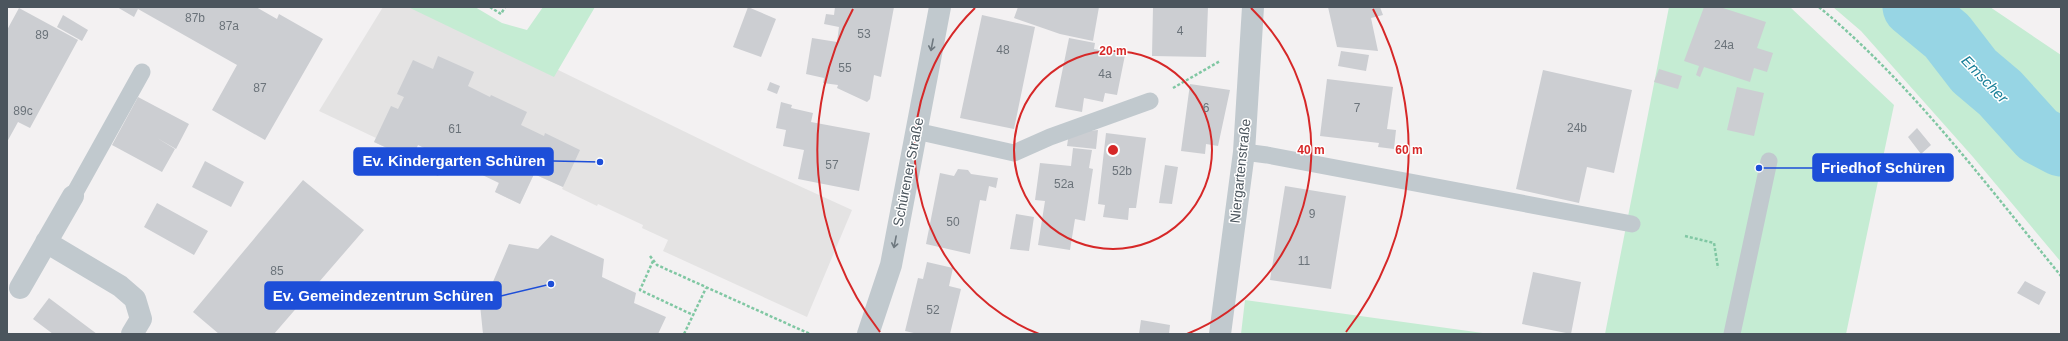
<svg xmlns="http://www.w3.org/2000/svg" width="2068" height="341" viewBox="0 0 2068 341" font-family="Helvetica,sans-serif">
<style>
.education{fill:#e4e3e3}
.green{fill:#c5ecd3}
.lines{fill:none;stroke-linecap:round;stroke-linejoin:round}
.river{stroke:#97d5e4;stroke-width:59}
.building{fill:#ccced2}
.path{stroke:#80c7a3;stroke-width:2.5;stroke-dasharray:3 2;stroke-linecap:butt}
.lane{stroke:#c1c9ce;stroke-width:17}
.street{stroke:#c1c9ce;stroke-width:22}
.oneway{stroke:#6e787f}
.ring{fill:none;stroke:#d62828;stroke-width:2}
.labels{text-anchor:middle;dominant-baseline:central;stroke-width:3;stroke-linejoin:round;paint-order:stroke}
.number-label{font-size:12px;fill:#6b737a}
.street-label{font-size:14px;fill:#4b555d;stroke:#fff}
.water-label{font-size:15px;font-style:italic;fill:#1a8099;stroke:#fff}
.centre{fill:#d62828;stroke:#fff;stroke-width:2}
.ring-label{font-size:12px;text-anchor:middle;font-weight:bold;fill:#d62828;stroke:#fff;stroke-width:3;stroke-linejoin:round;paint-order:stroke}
.leader{fill:none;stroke:#1d4ed8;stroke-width:1.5}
.callout-dot{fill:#1d4ed8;stroke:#fff;stroke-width:1.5}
.callout{fill:#1d4ed8;stroke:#1d4ed8;stroke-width:1.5}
.callout-label{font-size:15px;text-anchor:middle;font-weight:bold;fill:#fff}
</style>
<rect width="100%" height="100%" fill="#f3f1f2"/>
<path class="education" d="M383,7h46l322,157 101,46 -45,107 -144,-66 5,-11 -26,-12 1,-3 -45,-21 -1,2 -35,-17 1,-2 -29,-13 -14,30 -25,-12 4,-10 -52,-24 -9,18 -13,-7 8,-17 -15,-7 -7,14 -37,-17 2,-4 -57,-27z"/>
<path class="green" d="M408,7h67l27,16 25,7 16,-23h52l-41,70z
M1669,7h121l104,98 -48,229h-241z
M1833,7h157l71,48v207l-88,-105 -112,-126z
M1245,300l245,34h-249z"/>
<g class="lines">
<path class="river" d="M1912,7l35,29 27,35 26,22 38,42 23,12"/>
</g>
<path class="building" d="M117,7h139l21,12 2,-5 44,25 -58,101 -53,-30 25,-45 -99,-56 -4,8z
M748,7l28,12 -15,38 -28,-10z
M835,7h59l-13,70 -7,-2 -4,24 -3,3 -30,-14 1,-3 -15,-2 1,-5 -18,-4 6,-36 25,4 2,-15 -15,-3 2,-10 8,1z
M1018,7h81l-6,34 -33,-7 -46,-16z
M1153,7h55l-2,50 -54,-1z
M1328,7h52l3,8 -12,3 7,33 -41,-4z
M1704,7h16l46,15 -9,26 16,5 -6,19 -13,-4 -4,14 -46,-15 -4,10 -4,-2 3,-9 -15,-5z
M19,8l59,32 -48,88 -12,-6 -11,20v-112z
M63,15l25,15 -6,11 -25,-14z
M982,15l53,12 -21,102 -54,-11z
M1069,38l26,5 -1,6 31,6 -8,40 -12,-2 -2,9 -19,-4 -2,14 -27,-5z
M1341,51l28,4 -3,16 -28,-5z
M438,56l36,16 -6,14 22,11 1,-2 36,17 -6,13 23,11 1,-3 35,17 -17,37 -29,-13 -14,30 -25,-12 4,-9 -52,-25 -9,18 -13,-7 8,-17 -15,-7 -7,14 -37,-17 17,-36 7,3 6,-12 -7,-3 16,-34 20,9z
M1659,69l23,7 -4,13 -24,-7z
M1543,70l89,20 -18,83 -27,-6 -8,36 -63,-14z
M1327,79l66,8 -6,42 9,1 -2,19 -16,-2 1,-4 -59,-7z
M770,82l10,4 -3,8 -10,-4z
M1190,84l40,6 -12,56 -12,-2 -1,10 -24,-3z
M1737,87l27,6 -10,43 -27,-6z
M138,97l51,27 -13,25 -19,-11 18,11 -13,23 -50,-27z
M781,102l11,3 -1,3 22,5 -2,9 59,11 -11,58 -61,-12 6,-29 -21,-4 3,-16 -10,-2z
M1917,128l14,17 -10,9 -13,-17z
M1098,130l-2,19 -29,-3 2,-13z
M1106,133l40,5 -10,70h-7l-1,12 -25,-3 2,-12 -7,-1z
M1073,148l19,2 -3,18 4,1 -8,52 -10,-2 -5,31 -32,-5 7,-44 -10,-1 5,-37 31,3z
M205,161l39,21 -13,25 -39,-20z
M1165,165l13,2 -6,37 -13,-1z
M958,169l10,1 3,4 27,4 -2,10 -7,-2 -3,15 -6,-1 -10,54 -44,-10 14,-71 14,3z
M303,180l61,50 -90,104h-55l-26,-22z
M1285,186l61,10 -15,93 -61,-9z
M157,203l51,28 -14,24 -50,-28z
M1016,214l18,3 -5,34 -19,-2z
M551,235l53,24 -2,18 34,16 -2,10 32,14 -8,17h-175l-5,-49 14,-1 17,-40 29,5z
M927,262l26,6 -4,18 12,3 -11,45h-32l-13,-3 13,-53 5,1z
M1533,272l48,10 -10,52 -49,-10z
M2025,281l21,11 -7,13 -22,-12z
M49,298l48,36h-44l-20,-15z
M1141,320l29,5 -1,9h-30z"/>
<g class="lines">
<path class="path" d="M490,7l11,7 4,-7
M1819,7c93,77 166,176 242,269
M1173,88l47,-27
M1685,236l29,7 4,25
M650,256l7,9 153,69
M653,261l-13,29 53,25
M684,334l22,-46"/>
<path class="lane" d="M916,131l98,22 36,-16 100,-36
M1244,152l23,3 365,69
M73,196l69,-124
M1732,334l37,-173"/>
<path class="street" d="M46,242l74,44 15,13 6,20 -9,15
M20,288l53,-92
M868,334l23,-69 49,-258
M1220,334l24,-182 9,-145"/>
</g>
<defs><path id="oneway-shaft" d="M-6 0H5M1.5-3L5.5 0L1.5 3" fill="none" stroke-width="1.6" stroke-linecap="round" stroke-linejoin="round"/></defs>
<g class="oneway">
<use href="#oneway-shaft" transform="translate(932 45) rotate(101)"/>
<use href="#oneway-shaft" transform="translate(895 242) rotate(101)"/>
</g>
<g class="ring">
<circle cx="1113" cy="150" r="99"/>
<path d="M1039 334A198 198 0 0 1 975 8M1251 8A198 198 0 0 1 1187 334"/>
<path d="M880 332A296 296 0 0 1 853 9M1373 9A296 296 0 0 1 1346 332"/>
</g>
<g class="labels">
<g class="number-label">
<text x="195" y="18">87b</text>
<text x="229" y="26">87a</text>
<text x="1180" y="31">4</text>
<text x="864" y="34">53</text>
<text x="42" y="35">89</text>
<text x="1724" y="45">24a</text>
<text x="1003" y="50">48</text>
<text x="845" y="68">55</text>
<text x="1105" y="74">4a</text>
<text x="260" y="88">87</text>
<text x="1206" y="108">6</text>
<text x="1357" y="108">7</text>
<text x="23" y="111">89c</text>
<text x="1577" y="128">24b</text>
<text x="455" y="129">61</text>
<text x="832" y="165">57</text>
<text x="1122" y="171">52b</text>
<text x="1064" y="184">52a</text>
<text x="1312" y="214">9</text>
<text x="953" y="222">50</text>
<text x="1304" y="261">11</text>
<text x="277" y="271">85</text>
<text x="933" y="310">52</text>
</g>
<g class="street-label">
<text transform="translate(1240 171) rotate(-84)">Niergartenstraße</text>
<text transform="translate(908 172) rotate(-79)">Schürener Straße</text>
</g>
<g class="water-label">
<text transform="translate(1985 79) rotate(46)">Emscher</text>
</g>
</g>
<circle cx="1113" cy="150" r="6" class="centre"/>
<g class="ring-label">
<text x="1113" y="55">20 m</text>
<text x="1311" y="154">40 m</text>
<text x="1409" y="154">60 m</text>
</g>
<path class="leader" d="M600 162L553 161M1759 168L1813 168M551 284L501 296"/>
<g class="callout-dot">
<circle cx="600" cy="162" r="4"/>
<circle cx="1759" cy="168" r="4"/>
<circle cx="551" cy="284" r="4"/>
</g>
<g class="callout">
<rect x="354" y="148" width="199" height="27" rx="4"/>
<rect x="1813" y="154" width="140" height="27" rx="4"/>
<rect x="265" y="282" width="236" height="27" rx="4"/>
</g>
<g class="callout-label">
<text x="454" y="166">Ev. Kindergarten Schüren</text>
<text x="1883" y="173">Friedhof Schüren</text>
<text x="383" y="301">Ev. Gemeindezentrum Schüren</text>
</g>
<rect width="2068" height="341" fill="none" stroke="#4b555d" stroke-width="16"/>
</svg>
